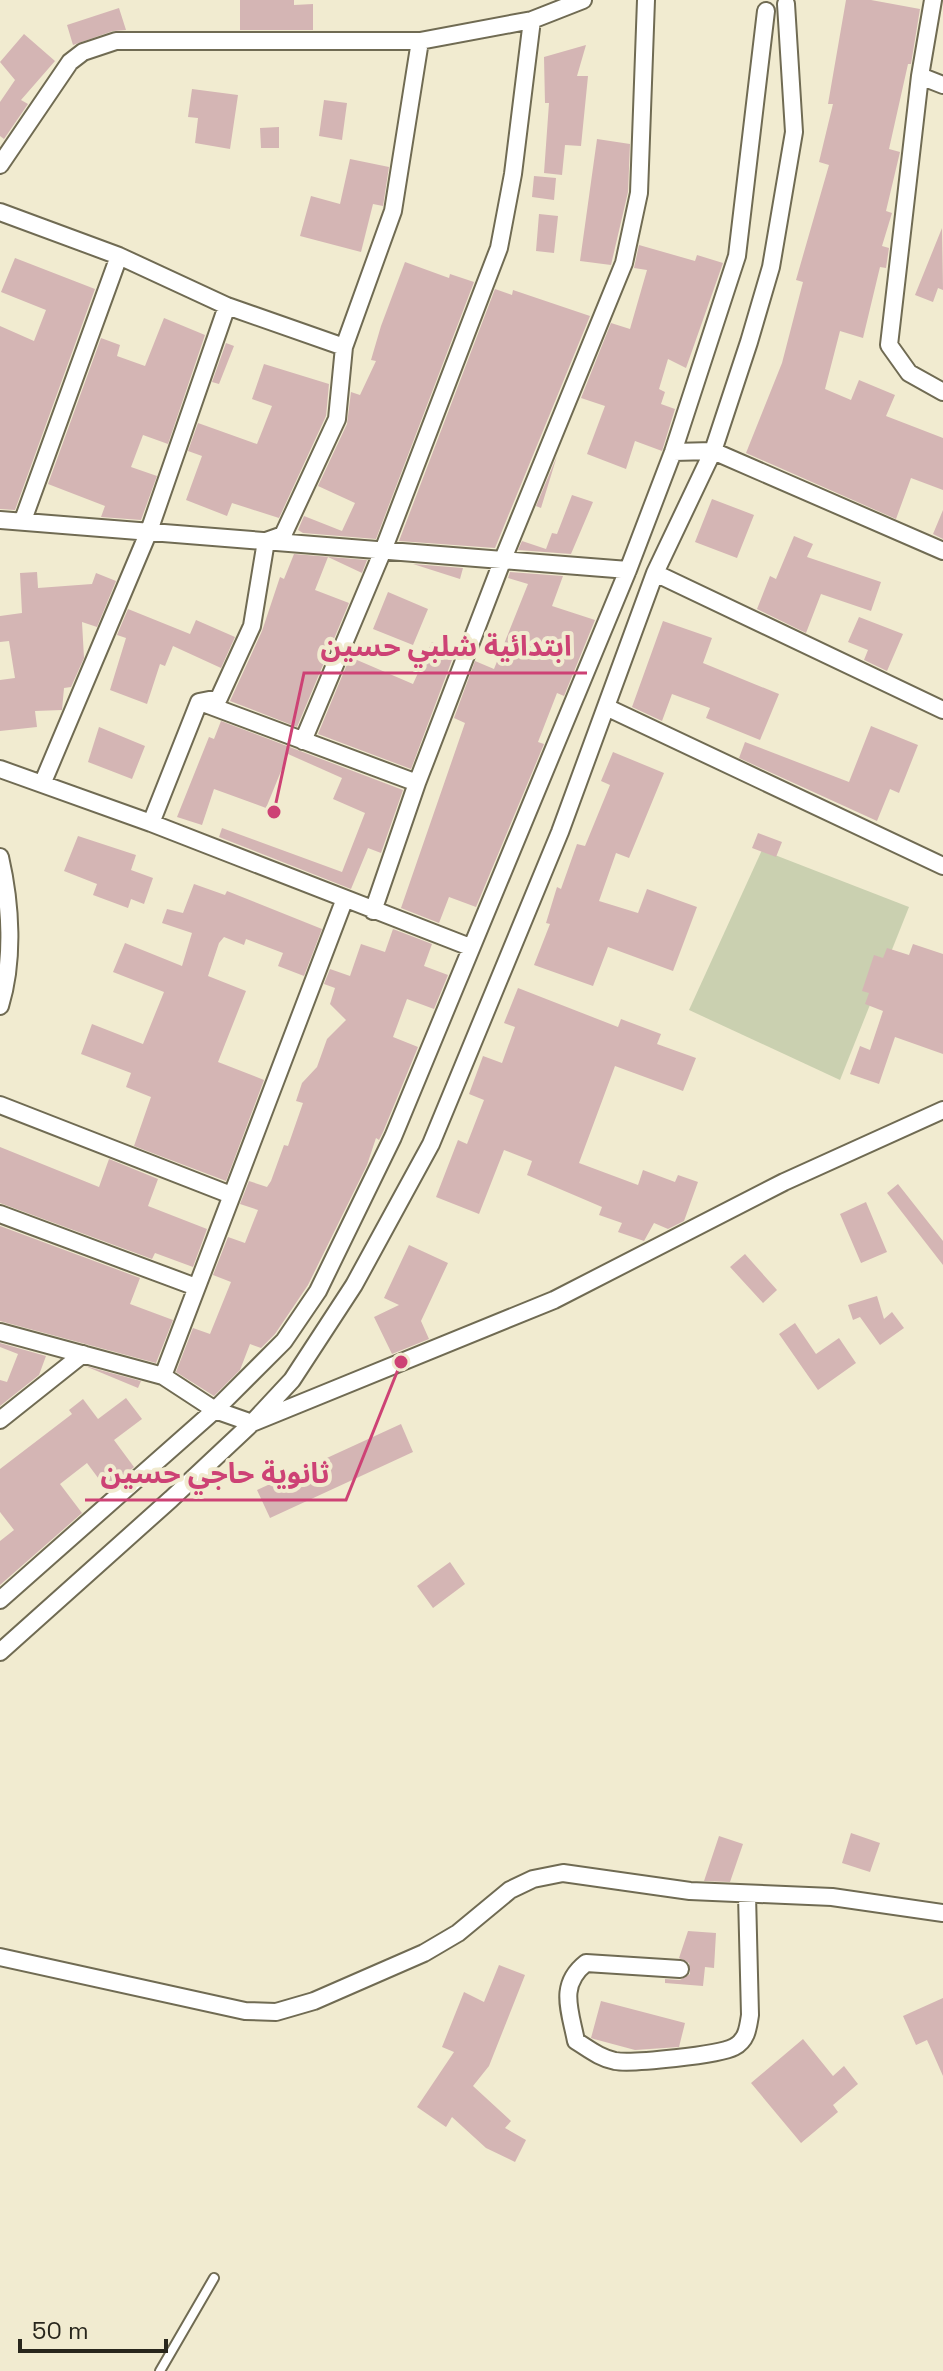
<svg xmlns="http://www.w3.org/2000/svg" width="943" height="2371" viewBox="0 0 943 2371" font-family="'Space Grotesk','Noto Sans Arabic',sans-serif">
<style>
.green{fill:#cad0b0}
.building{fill:#d4b5b4}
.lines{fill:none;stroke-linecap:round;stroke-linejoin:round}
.lane-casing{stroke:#706b53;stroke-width:12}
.street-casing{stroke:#706b53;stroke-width:20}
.lane{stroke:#fff;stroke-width:8}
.street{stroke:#fff;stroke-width:16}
.leader{fill:none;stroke:#cd4275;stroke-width:3}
.callout-dot{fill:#cd4275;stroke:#f1ebd0;stroke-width:3}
.callout-label{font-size:28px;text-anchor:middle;font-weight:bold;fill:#cd4275;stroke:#f1ebd0;stroke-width:8;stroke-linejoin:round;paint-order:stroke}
</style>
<rect width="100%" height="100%" fill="#f1ebd0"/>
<path class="green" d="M762,850l147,57 -69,173 -151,-70z"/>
<path class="building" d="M240,0h54v5l19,-1v26h-73z
M846,0h25l49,9 -9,55h-3l-19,85 11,3 -14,59 6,2 -10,33 7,2 -3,20 -6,-1 -17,71 -23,-7 -15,58 26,11 8,-20 36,15 -9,21 57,22v52l-32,-12 -15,41 -150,-66 36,-90 21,-81 -7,-2 33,-115 -10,-3 14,-58h-5z
M119,8l7,22 -13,1 -40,14 -6,-20z
M24,34l31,27 -34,39 7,4 -24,35 -4,-3v-34l15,-22 -15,-18z
M586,45l-9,31h11l-7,70 -16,-1 -3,30 -18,-2 5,-70h-4l-1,-46z
M192,89l46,6 -8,54 -35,-6 3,-25 -10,-1z
M324,100l23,3 -5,37 -23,-4z
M279,127v21h-18l-1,-20z
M597,139l33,5 -2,48 -17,73 -31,-4z
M350,159l39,8 -6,39 -10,-2 -12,48 -61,-16 11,-40 29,8z
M534,176l22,2 -2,22 -22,-3z
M539,214l19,2 -4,37 -18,-2z
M942,228l1,62 -5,-2 -5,14 -18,-7z
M639,245l56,16 2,-6 26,8 -37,105 -18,-9 -9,30 6,3 -4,12 14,5 -13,42 -27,-10 -9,28 -39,-15 18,-48 -24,-8 30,-75 19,6 17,-59 -13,-2z
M15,258l80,31 -80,221 -15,-1v-183l34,15 12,-31 -45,-18z
M405,262l44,16 1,-4 24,8 -98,257 -73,-6 -5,-3 6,-14 38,15 13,-28 -37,-17 29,-62 4,-32 9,3 16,-34 -5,-1 10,-34z
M495,289l17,6 1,-5 77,26 -95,232 -96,-7z
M164,318l41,17 -37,109 -25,-9 -12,32 26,9 -16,44 -40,-3 4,-11 -57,-22 53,-146 19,7 -3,11 28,10z
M226,343l8,3 -15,38 -7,-2z
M264,364l65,20 -3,32 -47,102 -47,-15 -5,13 -41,-16 16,-44 -14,-5 10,-28 59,21 15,-38 -20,-7z
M557,456l-16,52 -5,-2z
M572,495l21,7 -22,52 -53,-4 4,-9 24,8 6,-16 5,1z
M712,499l42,16 -17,43 -42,-16z
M943,510v29l-10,-5z
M794,536l19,8 -6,13 74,25 -10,29 -50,-17 -15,39 -49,-24 13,-33 6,3z
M294,554l73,6 -5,13 -34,-16 -13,33 34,13 -52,124 -67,-26 32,-70 18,-54 4,2z
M413,564l50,4 -3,11z
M37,572l1,16 54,-4 4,-11 20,8 -19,46 -15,-5 2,36 -13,29 -7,1 -2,22 -27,1 2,16 -37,4v-51l15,-2 -6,-37 -9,1v-26l22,-3 -2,-40z
M510,572l53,4 -11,30 43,14 -31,76 -7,-3 -19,49 6,2 -68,163 -27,-10 -10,26 -38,-15 64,-185 -11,-5 21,-57 19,8 34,-85 -20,-6z
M388,592l40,17 -15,36 -40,-16z
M128,609l62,25 6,-14 39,17 -14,31 -48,-22 -8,20 -5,-2 -13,40 -37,-14 16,-52 -9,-3z
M859,617l44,17 -16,37 -23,-11 4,-10 -20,-8z
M663,621l49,17 -9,25 76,31 -19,46 -54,-22 4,-10 -38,-14 -10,27 -30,-14z
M432,642l23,10 -44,117 -93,-35 32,-77 63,27z
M221,721l182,69 -22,63 -13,-5 -17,41 -132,-52 3,-9 120,44 23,-59 -32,-14 9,-21 -54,-24 -22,54 -52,-19 -12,36 -25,-8 32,-80 5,2z
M871,726l47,19 -19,48 -9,-4 -13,32 -138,-63 6,-16 104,40z
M99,727l46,19 -13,33 -44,-17z
M613,752l51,21 -35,85 -13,-5 -17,48 39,12 9,-24 50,18 -24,64 -65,-24 -15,39 -59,-21 16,-41 -4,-1 11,-36 4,2 16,-45 8,2 25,-61 -9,-4z
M758,833l24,9 -6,15 -24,-9z
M78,836l58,19 -5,15 22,8 -9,26 -13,-5 -3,9 -35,-13 4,-11 -33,-13z
M194,884l31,11 2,-4 95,38 -18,47 -26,-10 5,-13 -37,-14 -2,6 -20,-8 -5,6 -11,33 38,15 -28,71 46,18 -38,101 -92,-35 17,-49 -25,-10 5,-14 -50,-19 11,-30 51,20 21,-52 -51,-20 12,-29 57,23 10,-33 -30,-10 5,-14 16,4z
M393,929l39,15 -8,22 24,9 -14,34 -27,-10 -14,38 25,10 -35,85 -4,8 -3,-2 -9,27 -59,120 -33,49 -14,14 -11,-4 -10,26 -26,26 -38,-24 17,-44 17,6 21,-52 -18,-7 15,-38 17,6 13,-33 -18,-6 9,-23 18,6 4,-6 13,-36 4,1 15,-43 -7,-2 6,-18 15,-16 10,-28 19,-19 -16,-16 5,-16 -11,-4 6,-15 20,7 11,-32 24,8z
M913,944l30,10v100l-48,-17 -16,47 -29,-10 10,-28 10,4 13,-39 -18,-7 4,-11 -7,-2 12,-36 9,3 4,-10 22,7z
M518,988l100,39 3,-8 40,15 -4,10 39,14 -13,33 -68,-25 -36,97 59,22 5,-15 32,12 3,-7 20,7 -14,39 -16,8 -14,-6 -10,18 -26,-9 4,-9 -23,-8 3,-8 -75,-32 5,-14 -28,-11 -25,64 -43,-17 22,-57 9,4 17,-44 -15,-6 14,-38 19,7 13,-36 -11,-4z
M0,1147l99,40 10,-28 49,20 -10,27 59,23 -14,38 -38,-14 -3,6 -152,-56z
M898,1184l45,57v24l-56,-72z
M866,1202l21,50 -26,11 -21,-49z
M0,1226l140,52 -10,26 43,16 -17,43 -156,-42z
M409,1245l39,18 -27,58 8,18 -37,15 -18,-37 25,-12 -15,-7z
M745,1254l32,36 -14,13 -33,-36z
M877,1296l7,23 8,-7 12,16 -24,17 -20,-28 -7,3 -5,-15z
M795,1323l21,31 23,-16 17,25 -38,27 -39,-56z
M0,1343l46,13 -7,19 -39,31v-26l7,2 11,-28 -18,-7z
M85,1366l56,15 -3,7z
M126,1398l16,21 -28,21 20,27 -27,23 -20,-27 -27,21 22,29 -82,72v-44l14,-11 -14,-18v-43l72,-55 -3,-4 14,-11 15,20z
M401,1424l12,28 -143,66 -13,-28z
M450,1562l15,22 -32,24 -16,-22z
M851,1833l29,10 -10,29 -28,-9z
M719,1836l24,8 -13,38 -26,-1z
M688,1931l28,2 -2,35 -9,-1 -2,19 -38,-3v-4l15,1 10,-6 -1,-11 -10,-5z
M499,1965l26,10 -36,91 -16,20 38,35 -6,7 21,12 -11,22 -29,-14 -34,-31 -6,10 -29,-20 37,-55 -12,-5 22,-55 20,10z
M943,1998v78l-16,-36 -11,5 -13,-29z
M601,2001l84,22 -6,24 -44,3 -41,-11 -3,-1z
M803,2039l30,37 11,-10 14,18 -25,21 5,7 -37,31 -50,-60z"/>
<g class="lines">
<defs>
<path id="lane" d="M160,2371l54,-93"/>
<path id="street" d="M933,0l-13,76 -31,269 20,28 34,19
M920,76l23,9
M0,165l70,-103 13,-10 33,-11h304l112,-21 51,-20
M0,212l119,44 108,50 117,41
M673,452l40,-1 230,100
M0,520l628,50
M23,520l96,-264
M655,573l288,137
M200,702l217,81
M606,707l337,159
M303,741l81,-193 115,-300 14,-74 19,-154
M0,769l151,54 319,124
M43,782l106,-251 78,-225
M151,823l48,-121 20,-4 33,-72 14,-85 17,-6 54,-116 7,-72 49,-136 27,-170
M0,857c11,48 14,103 0,149
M373,911l44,-128 86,-224 121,-296 15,-70 7,-193
M0,1105l231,90
M0,1214l196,73
M0,1332l163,44 52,34 37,13 302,-123 230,-118 159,-72
M163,1376l181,-475
M0,1420l83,-66
M0,1600l215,-190 69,-69 34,-50 75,-154 235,-567 45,-118 64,-196 29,-245
M0,1652l171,-153 81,-76 40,-43 62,-95 77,-141 129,-312 95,-259 58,-122 36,-109 22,-75 23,-135 -8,-128
M0,1957l245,54 31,1 38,-11 110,-48 34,-20 52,-43 23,-11 30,-6 127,18 142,6 111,16
M680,1969l-94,-6c-28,22 -16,47 -10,78 13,8 24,17 39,20 17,3 104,-6 119,-14 13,-7 14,-19 16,-32l-3,-120"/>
</defs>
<use href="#lane" class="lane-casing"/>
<use href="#street" class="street-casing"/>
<use href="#lane" class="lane"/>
<use href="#street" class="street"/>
</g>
<path class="leader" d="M274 812L304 673H587M401 1362L346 1500H85"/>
<g class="callout-dot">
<circle cx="274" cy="812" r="8"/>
<circle cx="401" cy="1362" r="8"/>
</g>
<g class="callout-label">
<text x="446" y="656">ابتدائية شلبي حسين</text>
<text x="215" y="1483">ثانوية حاجي حسين</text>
</g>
<path d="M20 2339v12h146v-12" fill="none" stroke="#28261c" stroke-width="4"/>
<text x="32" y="2339" font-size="24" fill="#28261c" stroke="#f1ebd0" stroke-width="6" paint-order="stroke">50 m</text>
</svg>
